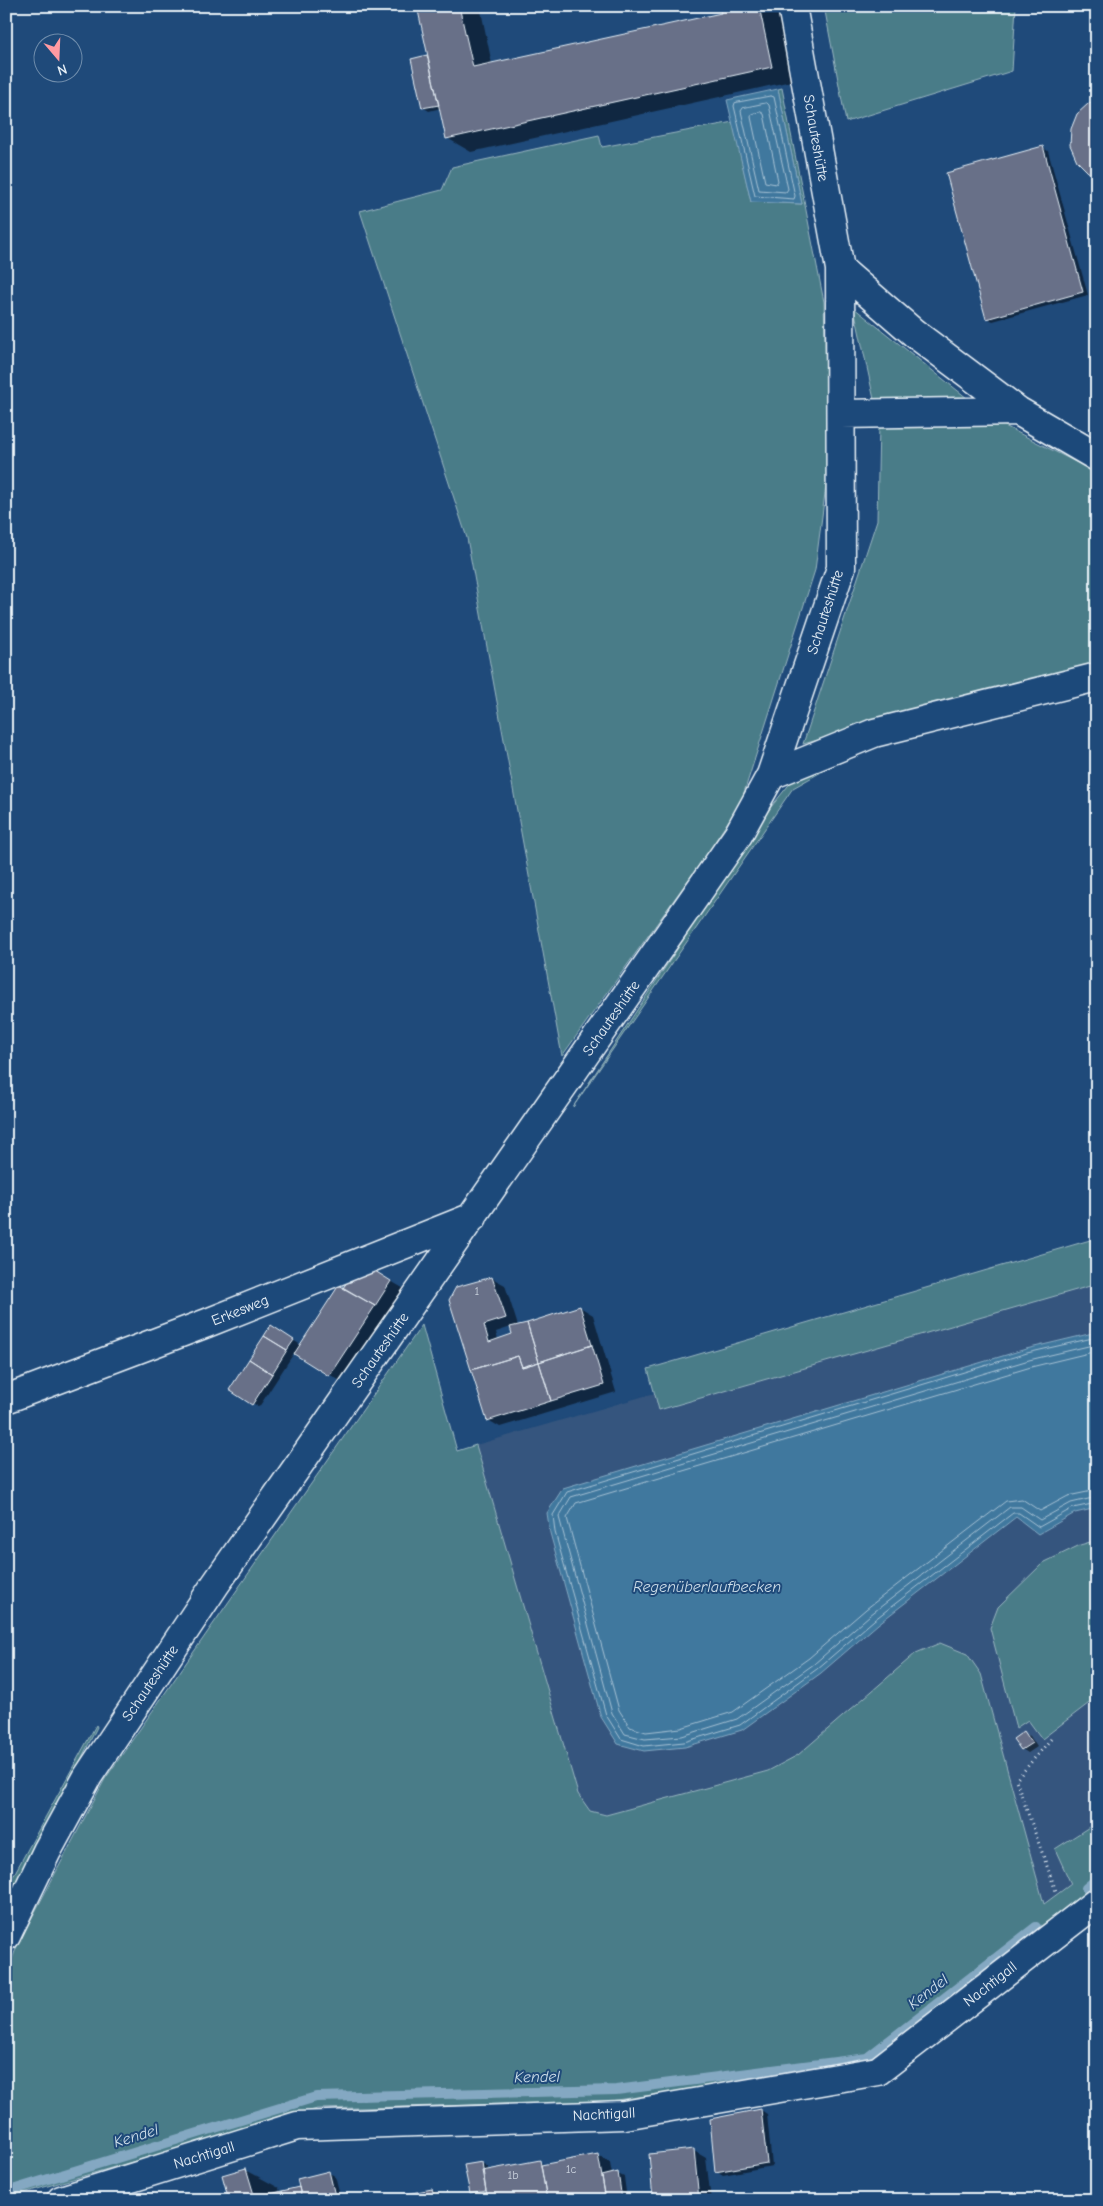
<svg xmlns="http://www.w3.org/2000/svg" width="1103" height="2206" viewBox="0 0 1103 2206" font-family="'Comic Neue',sans-serif">
<style>
.built{fill:#35557e}
.green{fill:#4a7c88;stroke:#99b6c0}
.water{fill:#41789e;stroke:#84a8c2}
.shadow{fill:#0007;fill-rule:evenodd}
.lines{fill:none;stroke-linecap:round;stroke-linejoin:round}
.shore{stroke:#a5c1d4;stroke-width:1}
.stream{stroke:#84a8c2;stroke-width:10}
.building{fill:#676f88;stroke:#e8f1f8}
.minor-casing{stroke:#e8f1f8;stroke-width:31}
.path{stroke:#e8f1f8;stroke-width:3;stroke-dasharray:1 4;stroke-linecap:butt}
.minor{stroke:#1f4a7a;stroke-width:28}
.labels{text-anchor:middle;dominant-baseline:central;stroke-width:4;stroke-linejoin:round;paint-order:stroke}
.number-label{font-size:12px;fill:#c8d0dc}
.street-label{font-size:15px;fill:#e8f1f8;stroke:#1f4a7a}
.water-label{font-size:16px;font-style:italic;fill:#cfdfea;stroke:#1f4a7a}
</style>
<rect width="100%" height="100%" fill="#1f4a7a"/>
<filter id="ink" filterUnits="userSpaceOnUse"><feTurbulence type="fractalNoise" baseFrequency=".02" numOctaves="2"/><feDisplacementMap in="SourceGraphic" scale="10" xChannelSelector="R" yChannelSelector="G"/><feConvolveMatrix kernelMatrix="1 2 1 2 8 2 1 2 1" color-interpolation-filters="sRGB"/></filter>
<g filter="url(#ink)">
<path class="built" d="M1092,1283l5,1v48l-71,17 -479,165 3,19 51,184 220,-44 57,-49 138,-107 22,17 37,-21 22,-5v32l-17,5 -52,175 14,19 55,-42v125l-42,27 17,35 -28,20 -63,-230 -183,81 -30,16 -162,44 -16,-4 -12,-17 -102,-349 179,-52 5,17z"/>
<path class="green" d="M824,6h192l-4,65 -166,51z
M782,88l42,214 4,168 -13,100 -74,232 -35,53 -144,201 -95,-518 -107,-327 82,-21 10,-23 147,-32 3,12 131,-25 18,80 51,2 -24,-115z
M854,308l118,94 -97,2z
M997,422l100,51v191l-294,80 74,-224 2,-95z
M853,754l-60,34 -220,319 198,-300 25,-31z
M1097,1238v46l-438,126 -11,-41z
M422,1325l35,126 19,-6 102,349 12,17 16,4 162,-44 30,-16 118,-102 24,-10 27,11 14,20 63,230 27,-20 -16,-35 42,-27v64l-225,178 -269,38 -286,7 -311,89v-223l11,-29 88,-167z
M1097,1540v157l-55,42 -14,-19 -12,8 -26,-100 8,-21 45,-44 37,-18z
M96,1725l1,2 -91,184v-22z"/>
<path class="water" d="M778,89l24,115 -51,-2 -24,-102z
M1097,1332v176l-22,5 -37,21 -22,-17 -138,107 -57,49 -79,57 -57,17 -41,4 -26,-7 -17,-27 -51,-184 -3,-20 16,-25 463,-139z"/>
<path class="shadow" d="M418,6h62l12,58 230,-50 -2,-8h60l16,74 -325,72 -24,-14 -6,-30 -12,3 -6,-4 4,-51 2,2z
M1043,148l5,3 40,144 -95,26 -6,-3z
M375,1272l33,19 -46,103 -68,-41 -35,54 -28,-17 46,-60 24,15 43,-56z
M492,1278l13,7 13,41 62,-19 13,8 23,77 -116,35 -12,-7 -37,-120zM511,1327l3,8 -16,5 -2,-8z
M1024,1733l6,3 7,11 -9,6 -6,-4z
M761,2110l6,4 5,52 -49,9 -6,-4z
M694,2151l12,7 5,42h-56z
M598,2155l12,8 2,12 6,-1 6,3 3,23h-138l-1,-6 -11,3 -6,-4 11,-30 6,4v4l52,-9 6,4z
M246,2170l33,18 1,5 20,-6 29,-14 6,3 6,24h-110z
M432,2190l13,7v3h-55z"/>
<g class="lines">
<path class="shore" d="M771,96l3,1 21,99 -1,3 -39,-3 -21,-90 1,-3z
M767,103l2,2 19,84 -2,3 -27,-2 -18,-79 2,-3z
M761,112l3,2 14,67 -2,3 -11,-2 -14,-65 1,-3z
M1097,1337l-70,16 -460,139 -14,23 2,17 51,183 15,24 23,7 40,-4 56,-17 77,-56 57,-49 139,-107h6l20,14 34,-19 24,-5
M1097,1344l-68,16 -458,137 -12,20 53,196 13,21 20,5 37,-3 55,-17 77,-55 56,-49 140,-108h11l19,13 31,-17 26,-6
M1097,1351l-66,16 -455,136 -9,15 52,192 11,17 16,5 35,-4 52,-16 76,-54 57,-49 140,-108 16,-2 18,12 28,-15 29,-6"/>
<path class="stream" d="M1086,1888l11,-9
M6,2192l310,-95 300,-7 251,-32 169,-131"/>
</g>
<path class="building" d="M417,6h42l14,61 248,-54 -2,-7h40l13,61 -326,72z
M427,55l12,50 -17,3 -11,-49z
M1097,100v76l-9,-4 -11,-11 -7,-16 1,-16 6,-15 12,-11z
M1043,146l40,146 -97,27 -40,-146z
M375,1271l16,10 -16,25 -32,-18 4,-6z
M492,1277l14,41 -22,7 5,17 23,-8 -2,-7 17,-4 12,39 -17,5 -4,-11 -47,14 -22,-70 7,-13z
M339,1285l36,21 -46,70 -35,-22z
M580,1306l12,39 -53,17 -12,-39z
M271,1325l23,15 -7,10 -23,-14z
M264,1336l23,14 -15,24 -23,-15z
M592,1345l12,40 -53,16 -12,-39z
M518,1356l4,11 17,-5 12,39 -64,20 -16,-51z
M249,1359l23,15 -20,31 -23,-15z
M1024,1731l8,12 -11,7 -8,-11z
M761,2109l6,54 -52,9 -5,-53z
M694,2149l5,51h-46l-4,-46z
M598,2154l8,46h-59l-6,-35z
M540,2160l7,40h-59l-6,-29z
M482,2162l4,29 -16,3 -6,-29z
M246,2168l9,30 27,-7 2,9h-55l-7,-25z
M329,2171l7,29h-34l-5,-21z
M618,2172l4,28h-16l-4,-24z
M299,2187l3,13h-18l-2,-9z
M432,2189l3,11h-27l-1,-6z
M407,2194l1,6h-19v-2z"/>
<g class="lines">
<defs>
<path id="minor" d="M840,269l74,64 104,78 79,46
M841,414l177,-3
M771,775l103,-42 223,-56
M6,1399l201,-76 266,-106
M6,1936l41,-85 41,-75 127,-191 523,-750 33,-60 70,-207 -1,-299 -48,-263
M61,2200l236,-74 327,-11 254,-44 219,-169"/>
</defs>
<use href="#minor" class="minor-casing"/>
<path class="path" d="M1051,1739l-35,41 41,114"/>
<use href="#minor" class="minor"/>
</g>
</g>
<g class="labels">
<g class="number-label">
<text x="477" y="1291">1</text>
<text x="571" y="2169">1c</text>
<text x="513" y="2175">1b</text>
</g>
<g class="street-label">
<text transform="translate(816 138) rotate(80)">Schauteshütte</text>
<text transform="translate(825 612) rotate(-72)">Schauteshütte</text>
<text transform="translate(611 1018) rotate(-55)">Schauteshütte</text>
<text transform="translate(240 1310) rotate(-22)">Erkesweg</text>
<text transform="translate(380 1350) rotate(-55)">Schauteshütte</text>
<text transform="translate(150 1683) rotate(-56)">Schauteshütte</text>
<text transform="translate(990 1984) rotate(-38)">Nachtigall</text>
<text transform="translate(604 2114) rotate(-3)">Nachtigall</text>
<text transform="translate(204 2155) rotate(-17)">Nachtigall</text>
</g>
<g class="water-label">
<text x="707" y="1587">Regenüberlaufbecken</text>
<text transform="translate(928 1992) rotate(-38)">Kendel</text>
<text transform="translate(537 2077) rotate(-1)">Kendel</text>
<text transform="translate(136 2136) rotate(-17)">Kendel</text>
</g>
</g>
<rect width="1103" height="2206" fill="none" stroke="#1f4a7a" stroke-width="25"/>
<rect x="12" y="12" width="1078" height="2181" fill="none" stroke="#e8f1f8" stroke-width="2" filter="url(#ink)"/>
<g transform="translate(58 58) rotate(161)"><circle r="24" fill="#1f4a7a" stroke="#6f8dac"/>
<path d="M0-4L9 19L0 12L-9 19Z" fill="#ff9aa2"/>
<text y="-8" font-size="14" font-weight="bold" text-anchor="middle" fill="#e8f1f8">N</text>
</g>
</svg>
